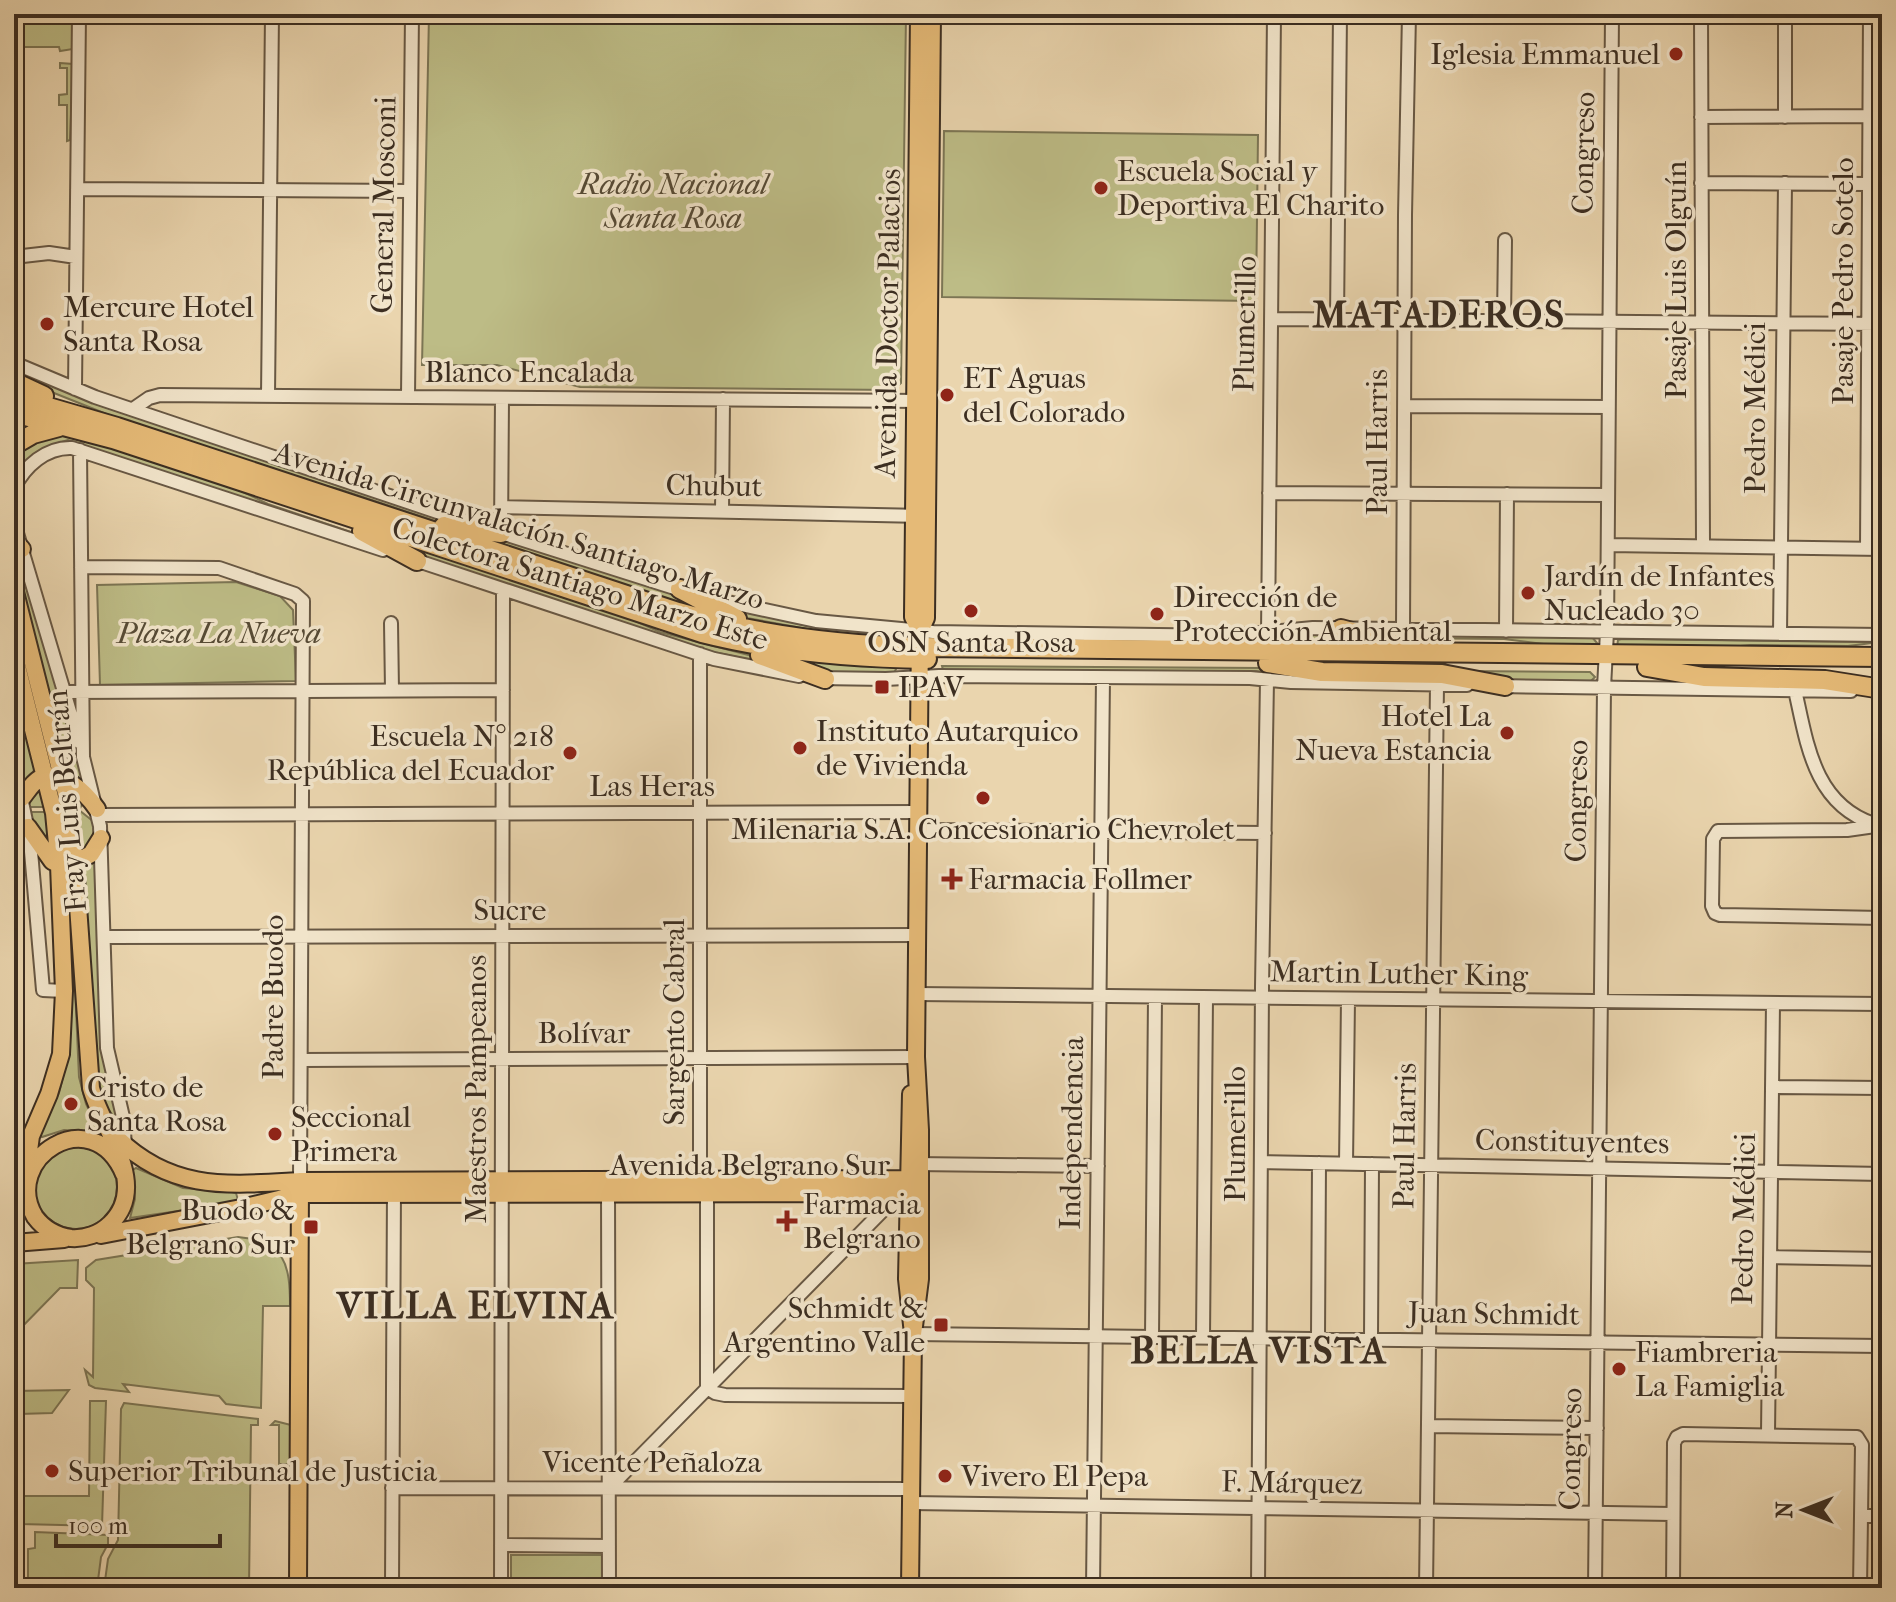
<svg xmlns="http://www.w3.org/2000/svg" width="1896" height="1602" viewBox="0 0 1896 1602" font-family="'IM FELL French Canon',serif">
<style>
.green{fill:#bdbc86;stroke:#7c7554;stroke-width:2}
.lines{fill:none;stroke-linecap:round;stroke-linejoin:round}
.minor-casing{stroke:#685844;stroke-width:16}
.major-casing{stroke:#3c2e21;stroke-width:20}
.highway-casing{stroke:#3c2e21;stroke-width:22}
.minor{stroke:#f1e4ca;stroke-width:12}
.major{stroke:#e5ba77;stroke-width:16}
.highway{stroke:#e5ba77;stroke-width:18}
.poi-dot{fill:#8f2418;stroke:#f1e4ca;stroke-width:3}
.labels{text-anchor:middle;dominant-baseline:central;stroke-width:7;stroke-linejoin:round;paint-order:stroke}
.poi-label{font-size:30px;fill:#3c2e21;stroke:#f1e4ca;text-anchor:start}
.street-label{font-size:30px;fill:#3c2e21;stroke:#f1e4ca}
.park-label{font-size:30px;font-style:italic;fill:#564a35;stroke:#f1e4ca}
.district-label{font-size:38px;font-weight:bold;letter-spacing:2px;fill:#3c2e21;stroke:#f1e4ca}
</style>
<rect width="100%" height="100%" fill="#ead5ae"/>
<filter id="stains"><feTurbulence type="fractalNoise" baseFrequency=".0025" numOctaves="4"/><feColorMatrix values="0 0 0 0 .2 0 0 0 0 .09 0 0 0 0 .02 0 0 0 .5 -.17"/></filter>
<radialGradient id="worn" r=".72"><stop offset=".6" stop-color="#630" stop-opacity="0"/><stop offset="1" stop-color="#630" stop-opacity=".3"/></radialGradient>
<path class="green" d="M14,14h60l-1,35 -13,2 -1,-4h-35l-5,-20 -5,1z
M429,14h477l-5,369 -8,7 -313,-3 -83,-22h-75z
M60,63l13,1 -3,76 -3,1v-36h-8v-10l8,-1v-26h-7z
M944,131l314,4 -2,166 -314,-4z
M14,370l82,34 343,115 -1,3 -99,-33 -55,-13 -165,-57 -105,-42z
M61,433l153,45 54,26 98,33 -1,2 -297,-99c-22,6 -43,18 -54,38v-26l6,-5z
M457,531l48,10 164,51 50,24z
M387,538l226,73 47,21 100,26 20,8 -76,-16 -276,-91z
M14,550l6,9 69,230 -21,-19 -54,-201z
M236,582l44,14 13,14 3,71 -196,4 -3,-100z
M731,609l77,17 84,8 2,4h-37l-110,-20z
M1328,634l52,10 -436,-2 -2,-3 306,3 48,-7z
M1386,635l206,2 5,6 -1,2 -37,1 -55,-7 -118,-1z
M1622,639l249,3 1,1 -24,3 -98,-1 -48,5 -85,-3 1,-7z
M780,656l114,10 2,3 -2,4h-62z
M942,666l322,2 184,11 -161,-3 -31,-5 -205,2 -108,-3z
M1462,671l128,1 5,5 -5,5 -91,-1z
M14,680l21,89 -12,16 -9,-40z
M42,785l10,65 -20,-25 -3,-13h16v-5h-17v-9z
M75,794l9,7 -5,9 15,12 2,16 -14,17z
M95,855l24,268 -11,-14 -10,-22 -15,-219z
M65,875h5l9,202 7,27 14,28 -36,-2 -22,7 -3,-3 20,-41 10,-40 2,-28z
M35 1188a41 41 0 1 1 82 0a41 41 0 1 1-82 0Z
M136,1168l47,20 49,4 4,1 2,7 -5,3 -103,15 5,-19 -2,-29z
M238,1237c47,4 52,27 52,69h-27l-2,102 -35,-4 -7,-8 -96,-12 6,8 -34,-4 -6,-3 -4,-15 8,7 1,-89 -8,-8v-12l10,-8z
M78,1260l-1,28h-17l-46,47v-71z
M69,1390l-17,23 -33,1 -5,-3v-20z
M90,1401h16l-4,125 -82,-2v-28h69z
M124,1403l134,16v6h-7l-2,163h-58l-13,-3 -13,3h-61l4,-29 10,-19 3,-131z
M275,1421l16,4 -1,39h-11v-39h-8z
M35,1532l73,3v9l-7,13 -4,31h-69v-39l7,-1z
M511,1555h92v33h-92z"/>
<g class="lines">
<defs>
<path id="minor" d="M1701,14l2,532
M1785,14v103
M1701,117l169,-1
M1701,183l168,1
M77,189l333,2
M14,257l35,-4 27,4
M1271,319l611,5
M1337,319l3,-305
M1504,321l1,-81
M14,363l81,34 375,126
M75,389l4,-375
M268,396l4,-382
M408,397l4,-383
M1404,406l204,1
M133,409l16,-11 11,-3 762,6
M80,450l3,307 17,69 7,222 16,69 2,29
M14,488c11,-22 32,-41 58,-40l311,102
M1269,493l339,2
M501,507l421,9
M722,512l1,-113
M14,523l65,219
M495,531l192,61
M501,533l1,-135
M1608,545l274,4
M1867,549l3,-535
M412,559l302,100 85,17
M81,567l138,1 76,26 8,7 -3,580
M709,598l107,23 117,11 296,4 84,-8 569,7
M391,623l1,67
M1403,630l2,-415 4,-201
M1506,631l1,-137
M1268,634l6,-620
M1780,634l5,-451
M700,654v526l7,13v195
M818,678l68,1 53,-3 311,2 41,4 176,3
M1497,686l354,5
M1795,690c12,54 19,114 79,134
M64,692l439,-2
M14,764l16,76 13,150 21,1
M98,815l820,-3
M1882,825l-35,5 -129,1 -5,8 -1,67 3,7 5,2 162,3
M918,830l347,3
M104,937l813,-2
M916,994l966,10
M301,1060l615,-3
M1772,1087l110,1
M1261,1162l621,12
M915,1164l183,2
M1346,1164l2,-165
M608,1187l1,401
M1770,1257l112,2
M913,1334l969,12
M1152,1337l3,-340
M1203,1337l3,-339
M1318,1338l1,-175
M1371,1339l1,-175
M707,1388l8,5 10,2 187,1
M1428,1426l169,2
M1768,1434l5,-431
M392,1488l519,1
M609,1488l291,-295
M911,1503l762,11
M1861,1516h21
M501,1545l108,1
M392,1588l2,-400
M501,1588l2,-998
M1093,1588l10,-910
M1258,1588l4,-601 5,-307
M1426,1588l11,-903
M1595,1588l9,-901 3,-55 5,-618
M1673,1588l1,-145 3,-6 6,-3 174,3 5,8 -2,143"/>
<path id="major" d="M919,14l-6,603 7,14
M14,541l8,8
M14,588l54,213 7,63 16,224c11,41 60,97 19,136 -10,10 -25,15 -39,14 -14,-2 -27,-9 -36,-21 -35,-58 57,-118 89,-43
M14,654l40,159 5,52 5,126 -3,63 -12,40 -18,42 -5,37
M22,798c5,-6 10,-15 17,-19 22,-11 47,14 58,30
M28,827l24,34 14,7 25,-14 10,-16
M117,1138c56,54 111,47 183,43l608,-2 12,7
M101,1235l140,-27 59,-14 608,-1 7,-2 5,-5
M14,1243l50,-4
M913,1334l7,-55v-149l-4,-73 4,-426 6,-13 6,-604
M298,1588l2,-402
M910,1588l3,-254 -6,-55 4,-185"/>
<path id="highway" d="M14,382l30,14
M14,397l103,30 561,185c79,23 159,33 242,35l962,10
M14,413l99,26 589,194c75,19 149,25 225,26
M14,445l19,-11 26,-7
M444,526l57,7
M362,531l55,30
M680,589l57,30
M1341,629l41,11 19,2
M760,655l65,24
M1268,663l54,9 120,2 63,12
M1647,667l57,10 121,3 57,9"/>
</defs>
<use href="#minor" class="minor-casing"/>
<use href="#major" class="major-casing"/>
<use href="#highway" class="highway-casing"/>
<use href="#minor" class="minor"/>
<use href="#major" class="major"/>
<use href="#highway" class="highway"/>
</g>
<g class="poi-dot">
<circle cx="1676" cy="54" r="8"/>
<circle cx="1101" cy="188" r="8"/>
<circle cx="47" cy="324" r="8"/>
<circle cx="947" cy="395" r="8"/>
<circle cx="1528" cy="593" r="8"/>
<circle cx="971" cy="611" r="8"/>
<circle cx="1157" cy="614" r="8"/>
<rect x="874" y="679" width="16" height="16" rx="4"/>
<circle cx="1507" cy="733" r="8"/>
<circle cx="800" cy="748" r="8"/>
<circle cx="570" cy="753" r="8"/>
<circle cx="983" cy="798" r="8"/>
<path d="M948 867h8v8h8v8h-8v8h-8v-8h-8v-8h8z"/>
<circle cx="71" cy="1104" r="8"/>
<circle cx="275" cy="1134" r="8"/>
<path d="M783 1209h8v8h8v8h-8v8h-8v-8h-8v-8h8z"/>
<rect x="303" y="1219" width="16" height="16" rx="4"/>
<rect x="933" y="1317" width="16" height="16" rx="4"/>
<circle cx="1619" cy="1369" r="8"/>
<circle cx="52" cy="1471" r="8"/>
<circle cx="945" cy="1476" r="8"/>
</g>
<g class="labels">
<g class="poi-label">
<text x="1660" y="54" text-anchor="end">Iglesia Emmanuel</text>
<text x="1117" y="171">Escuela Social y<tspan x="1117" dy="34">Deportiva El Charito</tspan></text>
<text x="63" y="307">Mercure Hotel<tspan x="63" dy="34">Santa Rosa</tspan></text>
<text x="963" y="378">ET Aguas<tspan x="963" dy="34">del Colorado</tspan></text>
<text x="1544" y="576">Jardín de Infantes<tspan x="1544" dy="34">Nucleado 30</tspan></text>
<text x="1173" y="597">Dirección de<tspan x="1173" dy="34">Protección Ambiental</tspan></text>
<text x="971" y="642" text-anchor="middle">OSN Santa Rosa</text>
<text x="898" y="687">IPAV</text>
<text x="1491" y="716" text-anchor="end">Hotel La<tspan x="1491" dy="34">Nueva Estancia</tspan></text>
<text x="816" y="731">Instituto Autarquico<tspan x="816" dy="34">de Vivienda</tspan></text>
<text x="554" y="736" text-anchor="end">Escuela N° 218<tspan x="554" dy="34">República del Ecuador</tspan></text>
<text x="983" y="829" text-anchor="middle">Milenaria S.A. Concesionario Chevrolet</text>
<text x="968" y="879">Farmacia Follmer</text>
<text x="87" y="1087">Cristo de<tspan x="87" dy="34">Santa Rosa</tspan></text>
<text x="291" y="1117">Seccional<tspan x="291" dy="34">Primera</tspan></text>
<text x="803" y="1204">Farmacia<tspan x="803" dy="34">Belgrano</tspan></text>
<text x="295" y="1210" text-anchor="end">Buodo &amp;<tspan x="295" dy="34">Belgrano Sur</tspan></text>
<text x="925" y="1308" text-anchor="end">Schmidt &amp;<tspan x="925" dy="34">Argentino Valle</tspan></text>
<text x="1635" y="1352">Fiambreria<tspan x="1635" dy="34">La Famiglia</tspan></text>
<text x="68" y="1471">Superior Tribunal de Justicia</text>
<text x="961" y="1476">Vivero El Pepa</text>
</g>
<g class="street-label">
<text transform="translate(1584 153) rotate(-89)">Congreso</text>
<text transform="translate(384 205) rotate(-89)">General Mosconi</text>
<text transform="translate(1676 280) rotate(-90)">Pasaje Luis Olguín</text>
<text transform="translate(1843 281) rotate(-90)">Pasaje Pedro Sotelo</text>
<text transform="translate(888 323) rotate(-89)">Avenida Doctor Palacios</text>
<text transform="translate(1245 324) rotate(-89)">Plumerillo</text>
<text x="529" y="372">Blanco Encalada</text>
<text transform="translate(1755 408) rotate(-90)">Pedro Médici</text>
<text transform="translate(1377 442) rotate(-90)">Paul Harris</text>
<text transform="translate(714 486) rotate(1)">Chubut</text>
<text transform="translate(519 526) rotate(17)">Avenida Circunvalación Santiago Marzo</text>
<text transform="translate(580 584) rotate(17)">Colectora Santiago Marzo Este</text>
<text x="652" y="786">Las Heras</text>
<text transform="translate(67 801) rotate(-95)">Fray Luis Beltrán</text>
<text transform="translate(1577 801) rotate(-89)">Congreso</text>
<text x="510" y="910">Sucre</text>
<text transform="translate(1399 974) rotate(1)">Martin Luther King</text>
<text transform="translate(273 997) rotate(-90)">Padre Buodo</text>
<text transform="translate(674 1022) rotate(-90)">Sargento Cabral</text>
<text x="584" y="1033">Bolívar</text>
<text transform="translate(476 1089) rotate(-90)">Maestros Pampeanos</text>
<text transform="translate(1072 1133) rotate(-89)">Independencia</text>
<text transform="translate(1235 1134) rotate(-90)">Plumerillo</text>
<text transform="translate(1405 1136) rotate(-89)">Paul Harris</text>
<text transform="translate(1572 1142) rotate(1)">Constituyentes</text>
<text x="750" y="1165">Avenida Belgrano Sur</text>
<text transform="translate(1744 1219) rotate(-89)">Pedro Médici</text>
<text transform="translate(1494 1314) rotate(1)">Juan Schmidt</text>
<text transform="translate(1571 1449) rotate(-89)">Congreso</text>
<text x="652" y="1462">Vicente Peñaloza</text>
<text transform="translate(1292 1483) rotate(1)">F. Márquez</text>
</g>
<g class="park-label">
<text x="673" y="184">Radio Nacional<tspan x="673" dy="34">Santa Rosa</tspan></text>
<text x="219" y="633">Plaza La Nueva</text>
</g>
<g class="district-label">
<text x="1439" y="314">MATADEROS</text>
<text x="476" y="1305">VILLA ELVINA</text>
<text x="1259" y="1350">BELLA VISTA</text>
</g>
</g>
<rect width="1896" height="1602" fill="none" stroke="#ead5ae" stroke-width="48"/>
<rect x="16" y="16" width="1864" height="1570" fill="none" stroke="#3c2e21" stroke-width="4"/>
<rect x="24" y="24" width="1848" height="1554" fill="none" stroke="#3c2e21" stroke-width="2"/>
<g transform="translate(1804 1510) rotate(270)" stroke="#f1e4ca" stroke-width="6" paint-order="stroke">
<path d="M0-6L14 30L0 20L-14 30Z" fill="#3c2e21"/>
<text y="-12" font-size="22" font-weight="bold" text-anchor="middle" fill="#3c2e21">N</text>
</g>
<path d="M56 1534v12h164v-12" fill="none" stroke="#3c2e21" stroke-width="4"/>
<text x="68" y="1534" font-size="24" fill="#3c2e21" stroke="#f1e4ca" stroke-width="6" paint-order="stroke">100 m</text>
<rect width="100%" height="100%" filter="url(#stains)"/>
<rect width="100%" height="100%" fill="url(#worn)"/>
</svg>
